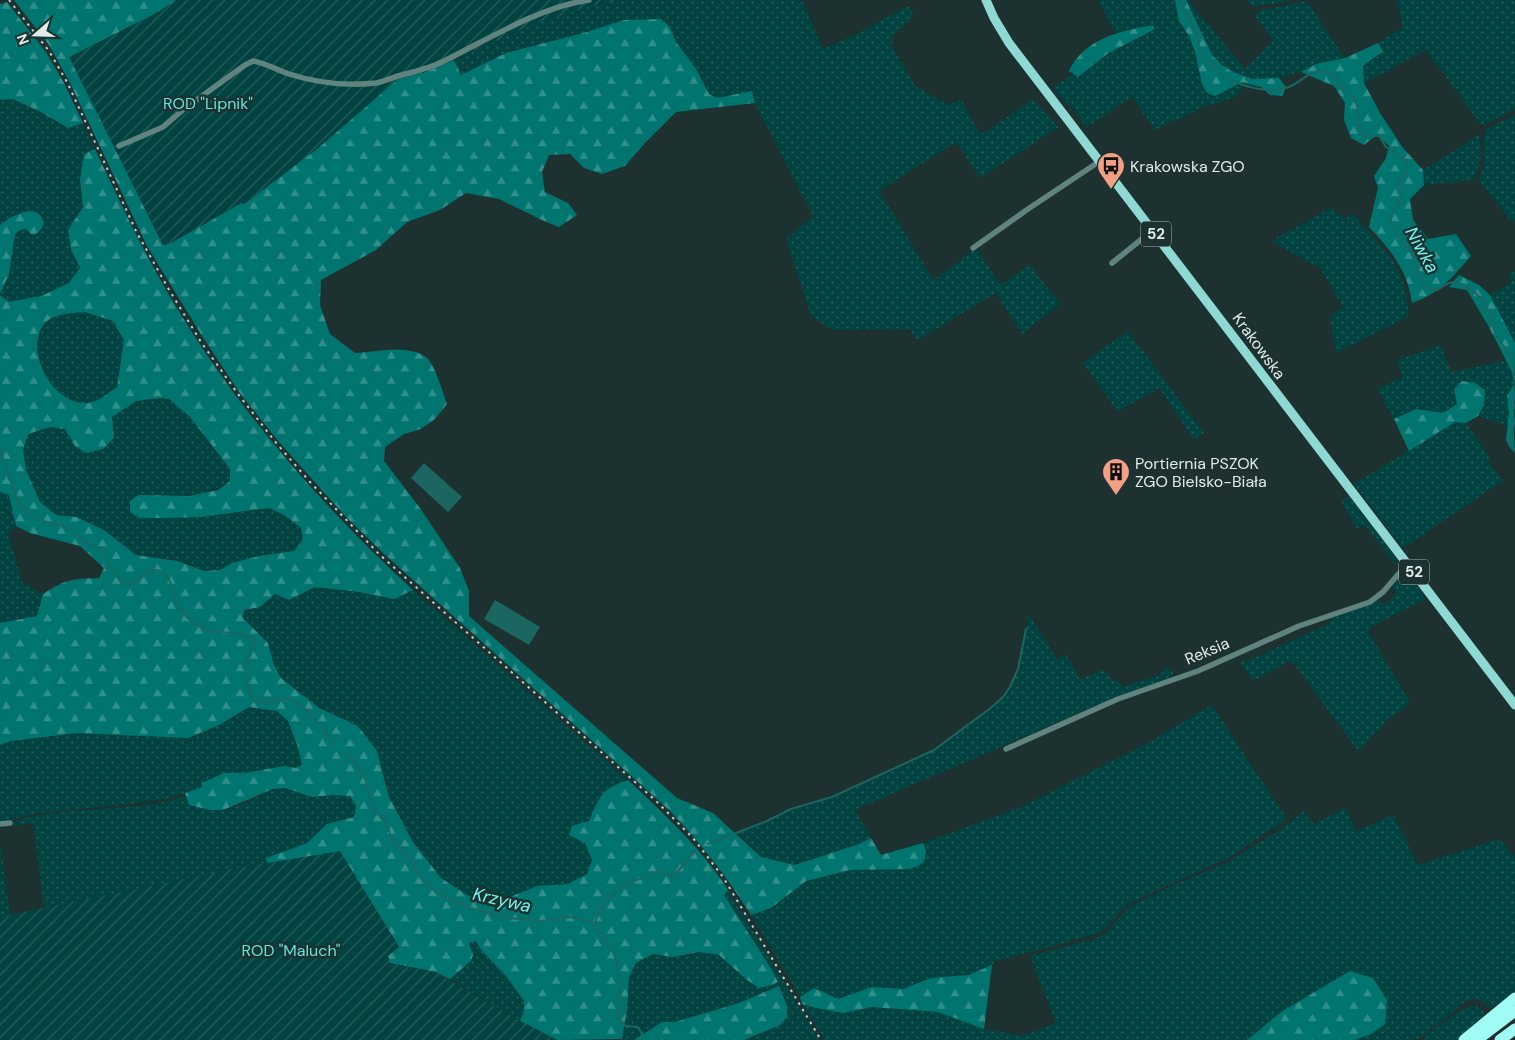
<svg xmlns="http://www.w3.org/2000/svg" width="1515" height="1040" viewBox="0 0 1515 1040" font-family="'DM Sans',sans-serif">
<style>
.grass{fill:url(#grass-dots)}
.forest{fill:url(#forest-firs);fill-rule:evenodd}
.garden{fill:url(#garden-furrows)}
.water{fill:#1c6662}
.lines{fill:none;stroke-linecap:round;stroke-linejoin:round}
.stream{stroke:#1c6662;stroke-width:2}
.street{stroke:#608380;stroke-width:5.5}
.primary{stroke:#8ed9d3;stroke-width:9}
.highway{stroke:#a0fbf4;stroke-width:11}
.rail{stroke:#c1cfcd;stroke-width:2;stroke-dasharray:2.5 5;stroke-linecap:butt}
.labels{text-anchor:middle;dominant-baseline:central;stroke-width:5;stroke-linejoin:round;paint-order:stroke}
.shield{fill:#1d3230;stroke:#a5b4b2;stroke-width:1}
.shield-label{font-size:15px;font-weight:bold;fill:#dfecea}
.park-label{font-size:16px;fill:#5fe6dd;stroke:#1d3230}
.poi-label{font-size:16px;fill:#dfecea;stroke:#1d3230;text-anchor:start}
.street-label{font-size:16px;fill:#dfecea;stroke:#1d3230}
.water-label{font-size:18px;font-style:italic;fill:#70f5ec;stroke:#1d3230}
</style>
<defs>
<pattern id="grass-dots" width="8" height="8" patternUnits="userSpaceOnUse" patternTransform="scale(1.25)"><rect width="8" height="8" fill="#004340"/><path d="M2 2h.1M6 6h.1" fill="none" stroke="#255e5c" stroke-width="1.8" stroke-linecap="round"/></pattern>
<pattern id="forest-firs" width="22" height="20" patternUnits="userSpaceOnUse" patternTransform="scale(1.25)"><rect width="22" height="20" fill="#007570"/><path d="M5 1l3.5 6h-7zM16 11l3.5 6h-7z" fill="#318f8b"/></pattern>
<pattern id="garden-furrows" width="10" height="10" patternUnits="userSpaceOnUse" patternTransform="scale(1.25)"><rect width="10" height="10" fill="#004340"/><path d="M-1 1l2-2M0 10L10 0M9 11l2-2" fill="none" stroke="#255e5c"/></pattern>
</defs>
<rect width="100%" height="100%" fill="#1d3230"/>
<path class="grass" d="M625,0h177l21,49 32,-14 53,-29 6,10 -21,19 -1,11 23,40 33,19 13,-6 18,33 5,1 49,-34 26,28 -79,51 -24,-36 -77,49 55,89 42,-32 25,37 29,-20 30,39 -38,30 -26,-41 -78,47 -9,-11 -77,1 -21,-14 -25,-77 27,-23 -58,-113 -3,-12 -35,8 -8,-6 -13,-24 -20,-27 -6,-15 -9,-8 -37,1 -37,12 -81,21 -45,22 -7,-15 80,-36 53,-17z
M1098,0h77l4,21 10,15 10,30 16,30 27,-14 19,5h-18l-7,10 -32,10 -49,23 -23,-33 -46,31 -13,-20 -15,-13 -5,-7 20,-14 5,3 29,-23 28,-14 17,-15 -37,7z
M1186,0h2l57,69 28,-28 -18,-25 2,-5 50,-10 38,57 -29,6 -15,8 -22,6 -27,1 -19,-7 -11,-7 -10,-10z
M1247,0h41l1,1 -36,6z
M1397,0h118v109l-27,14 -7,2 -55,-75 -62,33 -1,-17 19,-15 -4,-8 25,-16z
M13,99l28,13 27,16 15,-5 12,26 -11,5 -4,25 3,28 -15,23 3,19 9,18 -10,16 -29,13 -32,6 -9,-8 9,-21 6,-39 5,-4 6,-1 5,5 -12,-20 -19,11v-125z
M1515,115v106l-5,-1 -31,-40c3,-7 5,-14 5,-21 1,-9 -3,-22 2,-30z
M1479,135l3,20 -8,25 -50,5 -1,-15z
M1331,208l14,11 7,-6c31,37 54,50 57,103l-73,37 -6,-37 13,-9 -24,-40 -48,-26z
M1515,271v72l-25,-48 22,-13 -4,-7z
M85,312l28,9 11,19 -7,47c-6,4 -13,10 -19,13 -38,18 -78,-48 -53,-77 8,-9 28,-10 40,-11z
M1128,331l76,102 -10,6 -35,-51 -41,24 -35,-49z
M1441,345l10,27 54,-11 7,11 2,12 -7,12 2,17 -1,13 -30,-10 6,-11 -27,-1 -14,9 -27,-4 -22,10 -17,-30 26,-12 -6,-17z
M159,398l10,1 21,18 40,52v12c-28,19 -60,15 -92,14l2,23 60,-1 69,-9 17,8 15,12 2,11 -9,12 -35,5 -27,7 -12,7 -16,1 -26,-11 -42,-5 -32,-25 -27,-13 -21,-2 -16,-13 -14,-32 -3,-20 5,-16 22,-7 16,2 9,17 38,-8 -2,-21 25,-16z
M1455,422l11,1 25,36 -3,2 15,20 -100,67 -49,-64z
M0,492l9,2 7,32 -8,7 15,51 20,10 -6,22 -37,7z
M1349,497l47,61v8l-30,-40 -10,2 -15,-27z
M1405,575l4,1 17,23 -59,30 43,74 -23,18 -29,30 -67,-91 -38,21 -13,-19 10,-2 82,-38 -1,-4 48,-17 6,4 12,-12 -5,-6 7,-9 2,1z
M315,587l44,5 35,7 19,-9 215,190 -14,5 -29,58 7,17 -5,14 -19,10 -31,2 -27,11 -22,5 -21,-7 -26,-17 -28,-36 -24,-45 -4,-21 -27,-50 -39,-18 -38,-30 -7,-13 -6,-22 -25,-25 1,-8 16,-3 15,-13 14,6z
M1029,614l28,46 9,-6 14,25 24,-9 9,11 7,1 2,5 38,-12v-2l4,-1 -1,-3 4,-1 6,3v5l-71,27 -247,107 16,28 -12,6 -64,21 -34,-8 -24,-24 30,-11 24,-12 42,-12 87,-40 29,-18 45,-33 10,-9 7,-11 8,-17z
M1212,705l75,114 -55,37 -106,49 -21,24 -6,4 -45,13 -59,15 -3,4 -23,10 -38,3 -28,11 -31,-2 -34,12 -24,-11 -14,9 -49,-82 20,-7 35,-27 44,-11 60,-1 10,-4 6,-14 -3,-8 96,-35 125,-63z
M249,707c8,1 21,1 28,4 18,9 21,37 25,54l-5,3 -13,-2 -40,7h-20l-22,14 -31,11 -43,6 -90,9 -38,9v-77l11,-4 66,-8 111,4 31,-12z
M285,788l27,9 20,-2 18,1 6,10 -2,11 -27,7 -20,19 -41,15 1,6 73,-13 -96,21 -3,-4 -9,1 -188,39 -11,-85 -22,3 2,-4c55,-19 118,-7 173,-26l3,9c11,2 21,6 32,5 21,-2 41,-20 64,-22z
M1345,808l11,23 38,-16 23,50 83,-26 15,19v132l-19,16 -7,1c-19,-17 -25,-4 -41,9 -9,7 -20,18 -31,23 -7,1 -22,1 -31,1l-1,-1 -2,1h-29l15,-5 -88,-23 -34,28h-422l-23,-36 14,4 27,5 29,-6 66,5 46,17 39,7 33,-13 -26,-67 61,-16 14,-6 24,-27 45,-22 56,-24 53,-33 20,-17 11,13z
M0,842l10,73 -10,2z
M728,890l43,70 48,80h-75l36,-15 -5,-37 -36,15 -64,19h-13l-28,18h-12l5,-30 2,-33 7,-14 17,-9 20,3 26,-5 20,3 28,25 23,-13 -46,-72z
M476,941l6,10 24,25 18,25v11l-4,9 -70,-42 21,-18 2,-6 -4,-12z
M1474,1006l4,1 5,4 1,6 -24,23h-38c13,-10 35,-32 52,-34z"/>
<path class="forest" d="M14,0h162l-16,11 -41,145 44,89 8,-2 70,-40 3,1 74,-56 80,-69 27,-7 29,-12 7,15 45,-22 81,-21 37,-12 37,-1 9,8 6,15 20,27 13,25 8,4 35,-7 3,12 -79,9 -31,31 -20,23 -23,8 -18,-6 -14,-14 -21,1 -7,17 3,20 23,11 9,12 -18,12 -13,-5 -47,-23 -33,-6 -26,17 -33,12 -31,28 -55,30 -1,25 10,29 25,19c20,-1 56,-9 72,5 8,7 16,35 20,46l-12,15 -14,10 -17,5 -19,13 -1,14 36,47 40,60 9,23v25l208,182 36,15 48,44 34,8 64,-21 12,-6 10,17 42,-12 3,8 -1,8 -5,6 -10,4 -60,1 -44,11 -35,27 -20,7c-24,-38 -50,-72 -82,-105l-286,-257 -37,-36 -67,-75 -40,-50 -37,-56 -55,-90 -78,-165 -20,-36z
M1175,0h11l26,55 10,10 11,7 19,7 27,-1 7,9 -4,9 -12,-1 -9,-8 -19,-5 -27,14 -8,-3 -5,-9 -7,-32 -6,-16 -10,-15z
M7,2l39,50 18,31 19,40 -15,5 -27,-16 -28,-13 -13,1v-96z
M1153,25l2,4 -48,25 -29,23 -9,-6c16,-33 51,-40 84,-46z
M1378,43l5,8 -20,15 1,17 16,30 23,35 20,22 1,15 -14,14 3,21 15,19 28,-5 15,22c-20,22 -30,37 -59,47 -4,-32 -21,-53 -43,-76l9,-39 -4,-12 12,-18 3,-12 -12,-11 -13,10 -13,-7 -7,-18 1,-17 -11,-17 -33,-14 15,-8 29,-6z
M95,149c22,47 44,94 70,139 66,114 151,213 248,302l-19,9 -35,-7 -44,-5 -26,13 -14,-6 -15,13 -16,3 -1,8 25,25 6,22 7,13 38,30 39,18 19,25 12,46 24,45 28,36 26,17 21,7 22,-5 27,-11 31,-2 19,-10 5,-14 -7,-17 -16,-8 3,-9 17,-5c11,-25 12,-32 39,-41 36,34 73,67 100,110l-4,5 46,72 8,15 -6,3 -13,3 -12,-8 -28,-25 -20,-3 -26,5 -20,-3 -17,9 -7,14 -2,33 -5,29 -65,1 -37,-19 4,-9v-11l-18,-25 -24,-25 -6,-10 -7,2 4,12 -2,6 -21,18 -15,-7 -45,-9 -3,-7 12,-9 -59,-95 -73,12 -1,-6 41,-15 20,-19 27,-7 2,-11 -6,-10 -18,-1 -20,2 -27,-9 -12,1 -50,21h-13l-21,-5 -4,-12 17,-6v-4l22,-10h20l40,-7 12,2 6,-3 -5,-21 -9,-23 -11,-10 -28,-4 -30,18 -31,13 -111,-5 -66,8 -11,4v-122l37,-7 6,-22c23,-15 29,-15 56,-16l5,-10 -24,-22 -50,-13 -14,-7 -7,-31 -9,-3v-197l9,7 32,-6 28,-13 11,-15 -9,-19 -3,-19 15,-23 -3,-28 4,-25zM85,312l28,9 11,19 -7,47c-6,4 -13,10 -19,13 -38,18 -78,-48 -53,-77 8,-9 28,-10 40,-11zM159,398l10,1 21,18 40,52v12l-12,9 -29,6 -51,-1 -8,6v11l10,6h23l37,-1 69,-9 17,8 15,12 2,11 -9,12 -35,5 -27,7 -12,7 -16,1 -26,-10 -42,-6 -32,-25 -27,-13 -21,-2 -16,-13 -14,-32 -3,-20 5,-16 22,-7 15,2 10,17 11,7 17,-4 11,-11 -2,-21 24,-16z
M28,211c9,0 13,3 16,12 -3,7 -6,12 -13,11l-5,-5 -6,1 -5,4 -6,40 -9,20v-69l11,-8z
M1459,275l20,10 11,10 25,48 -1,92 1,18 -5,-5 -4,-8 3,-27 -2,-17 7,-12 -2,-12 -23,-45 -22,-37 -18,-3z
M1462,381l13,2 10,7 -1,15 -6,11 -12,7 -11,-1 -46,29 -15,-32 22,-10 27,4 14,-9 -3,-15z
M992,965l-8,64 -46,-17 -66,-5 -29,6 -27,-5 -14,-4 -2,-7 14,-9 24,11 34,-12 31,2 28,-11 38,-3z
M1350,971l23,7 14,22 -2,24 -16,11 -15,5h-107l34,-28z
M779,986l8,20v11l-7,8 -36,15h-110l28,-18h13l64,-19z"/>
<path class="garden" d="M176,0h449l-38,7 -53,17 -90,40 -19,8 -27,7 -80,69 -74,56 -3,-1 -70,40 -8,2 -94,-188 91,-46z
M340,851l59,96 -11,9 2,7 46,9 84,49 37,19h-557v-123l232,-48z"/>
<path class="water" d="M424,463l38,34 -14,15 -37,-34z
M495,600l45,27 -11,18 -45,-26z"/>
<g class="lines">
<path class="stream" d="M1179,0c5,10 12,20 16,31 2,4 3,10 4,14 3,8 9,17 15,23 16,17 57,29 79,17 8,-4 16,-13 26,-14 7,-1 13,3 18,7 1,12 14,13 19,24 4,9 2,21 4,31l4,3h15l7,11 21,14v11c-13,11 -7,13 -6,27 -5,6 -10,13 -10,21 1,14 15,23 21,34 5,10 6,25 14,32 3,3 7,4 11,4 6,-3 10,-8 17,-8 12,0 30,17 34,28 4,9 4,18 9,26 5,8 12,17 18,25
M1515,392l-2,12 2,4
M1515,419l-5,24 5,7
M0,449c5,15 15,52 26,63 12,12 30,9 45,18 5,3 9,9 14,12 5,3 12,4 17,9 7,8 14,30 23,33 14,3 24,-24 40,-10 7,6 7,17 10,25 4,13 16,23 28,29 16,7 39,2 51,12 0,9 -5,14 -7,23 -3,12 1,28 7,38 9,4 21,-2 31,-2 22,2 36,30 50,44
M344,752l11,9 11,20 7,29 12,11 8,20 16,16 6,12 11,16 18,12 26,11 38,10 33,3 28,-4 24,5 20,27 8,35 -3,35 8,7 12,1 4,7 -3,6
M708,844l59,-23 24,-12 41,-12 102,-47 58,-43 11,-10 7,-10 8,-18 8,-40
M595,924c7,-32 37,-43 64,-53l14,6 22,-26"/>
<path class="street" d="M119,146l44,-19 21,-18 61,-44 8,-4c13,2 24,9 36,13 28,9 58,12 87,9 7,-1 15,-5 22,-7 15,-4 30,-7 44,-14 45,-22 97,-55 147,-62
M973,248l55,-39 72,-48
M1112,263l41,-33
M1006,749l112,-50 80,-28 101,-45 71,-24 13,-10 25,-29
M0,824l10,-1"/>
<path class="primary" d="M986,0l8,18 15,25 506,662"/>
<path class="highway" d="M1464,1040l51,-42
M1477,1040l38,-29
M1500,1040l15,-11"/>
<path class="rail" d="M9,0l40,51 18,31 70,151 31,55 33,54 37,52 39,50 33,38 70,73 275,245 38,38 30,39 98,163"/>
</g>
<defs>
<symbol id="bus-pin" viewBox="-11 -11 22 30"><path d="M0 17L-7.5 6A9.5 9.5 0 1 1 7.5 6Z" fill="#f39f83" stroke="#1d3230"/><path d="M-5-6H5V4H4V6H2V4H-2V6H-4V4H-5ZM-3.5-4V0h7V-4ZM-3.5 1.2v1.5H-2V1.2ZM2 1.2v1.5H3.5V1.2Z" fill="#111"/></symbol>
<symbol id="building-pin" viewBox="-11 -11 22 30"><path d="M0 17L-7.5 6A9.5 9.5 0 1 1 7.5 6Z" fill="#f39f83" stroke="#1d3230"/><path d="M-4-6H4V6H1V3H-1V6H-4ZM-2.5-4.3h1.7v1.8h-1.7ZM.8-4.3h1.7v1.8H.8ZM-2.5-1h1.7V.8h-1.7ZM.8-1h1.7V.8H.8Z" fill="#111"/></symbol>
</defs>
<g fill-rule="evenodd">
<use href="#bus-pin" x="1095" y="150" width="32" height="43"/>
<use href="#building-pin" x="1100" y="456" width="32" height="43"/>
</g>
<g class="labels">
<g class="shield">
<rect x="1141" y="221.5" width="30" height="25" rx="4"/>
<rect x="1399" y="559.5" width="30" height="25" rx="4"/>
</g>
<g class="shield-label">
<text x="1156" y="234">52</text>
<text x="1414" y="572">52</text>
</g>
<g class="park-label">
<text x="208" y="103">ROD "Lipnik"</text>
<text x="291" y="950">ROD "Maluch"</text>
</g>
<g class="poi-label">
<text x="1130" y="166">Krakowska ZGO</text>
<text x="1135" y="463">Portiernia PSZOK<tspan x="1135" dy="18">ZGO Bielsko-Biała</tspan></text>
</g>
<g class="street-label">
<text transform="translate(1259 346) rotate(54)">Krakowska</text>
<text transform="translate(1207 651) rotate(-23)">Reksia</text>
</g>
<g class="water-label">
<text transform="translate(1422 250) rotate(61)">Niwka</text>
<text transform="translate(502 900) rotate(13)">Krzywa</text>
</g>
</g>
<g transform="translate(35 35) rotate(250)" stroke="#1d3230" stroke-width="4" paint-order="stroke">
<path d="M0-4L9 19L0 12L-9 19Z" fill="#dfecea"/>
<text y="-8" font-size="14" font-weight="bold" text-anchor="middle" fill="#dfecea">N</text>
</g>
</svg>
